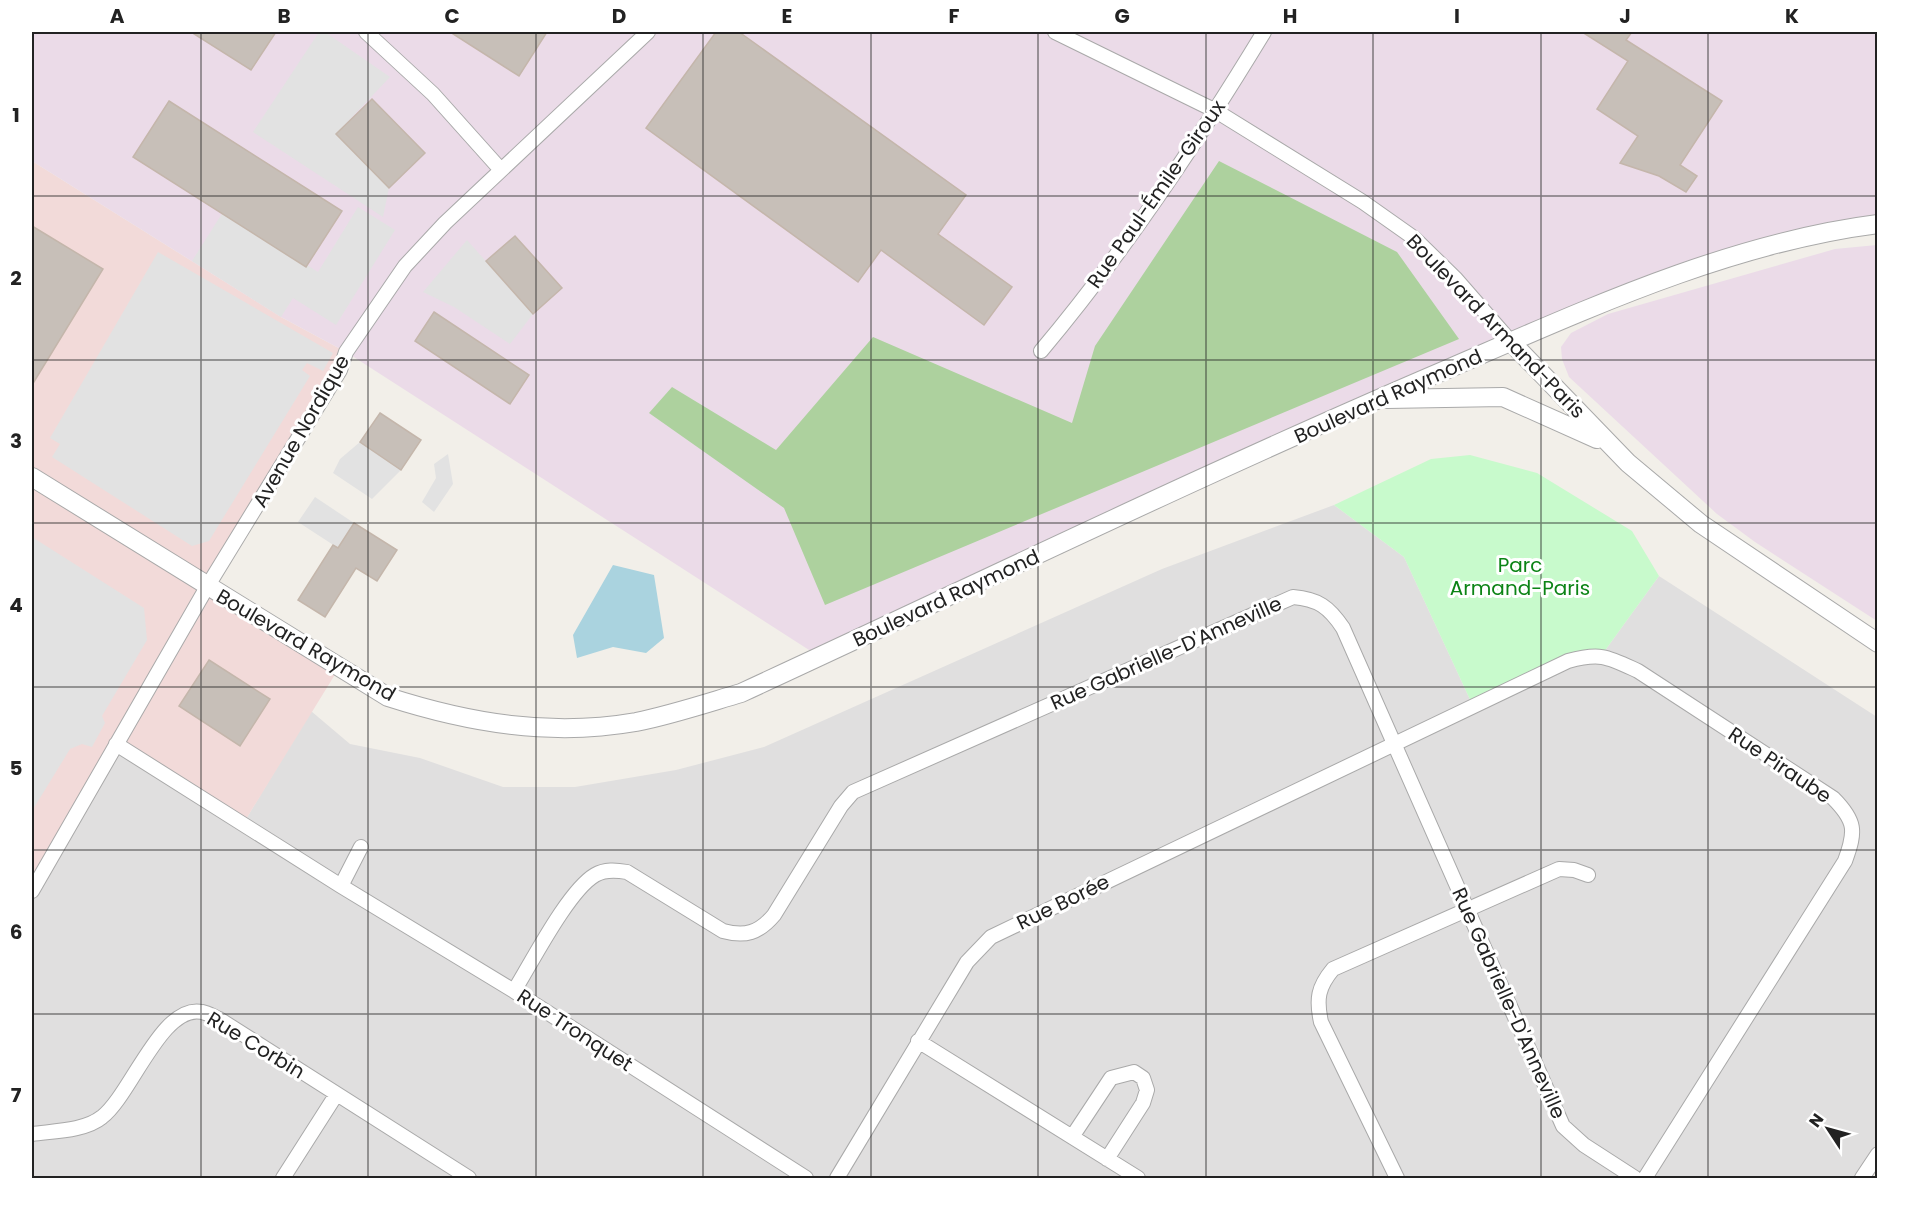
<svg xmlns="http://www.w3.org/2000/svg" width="1909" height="1210" viewBox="0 0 1909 1210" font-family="Poppins,sans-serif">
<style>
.residential{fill:#e0dfdf}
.commercial{fill:#f2dad9}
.industrial{fill:#ebdbe8}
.forest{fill:#add19e}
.park{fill:#c8facc}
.parking{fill:#e2e2e2}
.water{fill:#aad3df}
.building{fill:#c7bfb8;stroke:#c4b6ab;stroke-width:1.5}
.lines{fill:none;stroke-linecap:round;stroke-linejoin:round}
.minor-casing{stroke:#a9a9a9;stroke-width:16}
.tertiary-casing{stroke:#a9a9a9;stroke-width:20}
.minor{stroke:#fff;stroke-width:14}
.tertiary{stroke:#fff;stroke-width:18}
.grid{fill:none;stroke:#222;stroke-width:1.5;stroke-opacity:0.55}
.labels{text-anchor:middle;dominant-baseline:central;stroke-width:6;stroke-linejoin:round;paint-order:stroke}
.street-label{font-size:20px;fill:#222;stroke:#fff}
.park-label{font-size:20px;fill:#0c8416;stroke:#fff}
.neatline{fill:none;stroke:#222;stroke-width:2}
.grid-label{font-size:20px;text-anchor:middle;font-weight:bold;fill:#222}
</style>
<rect width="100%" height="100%" fill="#f2efe9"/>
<path class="residential" d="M1334,505l70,52 69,149 95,-45 33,-5 58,-80 218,141 1,437 -16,24h-1830v-287l84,-147 127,80 68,-113 39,33 70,14 83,29h72l101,-17 88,-23 398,-178z"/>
<path class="commercial" d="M32,161l249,156 65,35 -138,235 131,81 -96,156 -127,-80 -84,147z"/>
<path class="industrial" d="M32,32h1845v192l-224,61 -833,372 -474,-305 -65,-35 -249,-156z
M1877,245h1l-1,376 -122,-79 -38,-28 -148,-137 -7,-18 -1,-12 10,-14 37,-19 227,-65z"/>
<path class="forest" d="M1219,161l178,91 62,87 -634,266 -41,-97 -135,-95 23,-26 104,63 97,-113 199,86 23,-77z"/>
<path class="park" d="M1470,455l67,18 95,58 27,45 -58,80 -9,-2 -119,52 -69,-149 -70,-52 97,-46z"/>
<path class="parking" d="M319,32h6l65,45 -54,57 53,54 -6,29 -130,-85z
M358,207l37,23 -59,95 -43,-27 -12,19 -89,-56 31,-49 95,60z
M467,240l66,74 -23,30 -56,-37 -31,-15z
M158,252l175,101 -10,18 -16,-8 -5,7 8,6 -101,165 -17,5 -140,-89 8,-13 -10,-6z
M360,442l41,28 -29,29 -39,-26 7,-14z
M448,454l5,30 -19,28 -12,-10 14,-24 -2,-14z
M315,497l39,26 -16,25 -40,-26z
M32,537l112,71 3,32 -45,76 3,7 -13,24 -10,-3 -12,5 -38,62z"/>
<path class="water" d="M613,565l41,10 10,63 -18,15 -33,-6 -36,11 -4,-23z"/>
<path class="building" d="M191,32h85l-25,38z
M450,32h97l-28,44z
M716,32h23l227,163 -28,39 74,53 -28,38 -103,-75 -23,32 -212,-154z
M1582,32h50l-6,8 96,61 -42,64 17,11 -11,16 -27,-16 -39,-13 18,-27 -41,-27 31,-48z
M372,99l53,54 -36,35 -53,-54z
M169,101l173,110 -36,56 -173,-110z
M32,226l71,43 -71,116z
M515,236l47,52 -29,26 -47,-53z
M434,312l95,63 -19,29 -95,-63z
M380,413l41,27 -20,30 -41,-28z
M354,523l43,27 -20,31 -21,-13 -31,49 -27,-17 35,-55 5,3z
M209,660l61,39 -30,47 -61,-40z"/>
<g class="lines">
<defs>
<path id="minor" d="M366,32l67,62 68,76
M1055,32l161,79 147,91 51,36 42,41 55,63
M1041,351c84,-100 156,-209 223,-319
M116,744l225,142 173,105 292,187
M341,886l20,-39
M32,891l175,-304 133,-217 6,-18 59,-86 40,-43 203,-191
M514,991c18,-29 54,-100 81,-116 10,-6 21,-5 32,-3l96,59c22,6 36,2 51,-16l67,-109 12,-14 440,-195c25,2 36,10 50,31l220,498 21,19 51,33
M918,1041l220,137
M32,1134c21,-3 53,-3 70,-17 29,-22 60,-114 100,-105 6,1 12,5 17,7l250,159
M1072,1137l39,-59 23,-6 9,6 4,12 -4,13 -36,56
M283,1178l53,-83
M837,1178l130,-216 24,-25 577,-276c33,-9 40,-4 70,10l195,127c23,23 23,33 12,63l-200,317
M1397,1178l-76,-156c-5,-23 -3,-35 12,-53l226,-100 15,1 14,5
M1862,1178l16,-24"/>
<path id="tertiary" d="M1511,342l117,121 73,61 177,119
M1387,399l116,-2 94,42
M32,477l356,220c81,26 163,40 248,25 35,-7 71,-19 105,-29 236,-109 470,-223 709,-325 137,-59 279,-125 428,-144"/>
</defs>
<use href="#minor" class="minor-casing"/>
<use href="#tertiary" class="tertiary-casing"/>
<use href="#minor" class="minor"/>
<use href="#tertiary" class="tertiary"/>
</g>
<path class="grid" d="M201,32v1146M368,32v1146M536,32v1146M703,32v1146M871,32v1146M1038,32v1146M1206,32v1146M1373,32v1146M1541,32v1146M1708,32v1146M32,196h1846M32,360h1846M32,523h1846M32,687h1846M32,850h1846M32,1014h1846"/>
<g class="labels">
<g class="street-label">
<text transform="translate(1156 194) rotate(-55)">Rue Paul-Émile-Giroux</text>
<text transform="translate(1496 326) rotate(46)">Boulevard Armand-Paris</text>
<text transform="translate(1388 396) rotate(-24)">Boulevard Raymond</text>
<text transform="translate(301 431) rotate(-60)">Avenue Nordique</text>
<text transform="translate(946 598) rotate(-25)">Boulevard Raymond</text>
<text transform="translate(306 645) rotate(30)">Boulevard Raymond</text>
<text transform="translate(1166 653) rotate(-24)">Rue Gabrielle-D'Anneville</text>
<text transform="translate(1780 765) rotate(34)">Rue Piraube</text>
<text transform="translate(1063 902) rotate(-26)">Rue Borée</text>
<text transform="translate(1509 1003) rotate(66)">Rue Gabrielle-D'Anneville</text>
<text transform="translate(575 1030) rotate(33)">Rue Tronquet</text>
<text transform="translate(256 1045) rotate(31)">Rue Corbin</text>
</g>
<g class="park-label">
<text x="1520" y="565">Parc<tspan x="1520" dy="23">Armand-Paris</tspan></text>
</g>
</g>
<rect width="1909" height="1210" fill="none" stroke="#ffffff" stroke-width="66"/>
<g transform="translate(1828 1129) rotate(306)" stroke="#ffffff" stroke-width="4.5" paint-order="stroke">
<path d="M0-4.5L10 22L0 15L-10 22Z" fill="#222222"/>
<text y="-9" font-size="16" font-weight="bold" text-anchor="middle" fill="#222222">N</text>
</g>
<rect x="33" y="33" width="1843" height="1144" class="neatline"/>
<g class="grid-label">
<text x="117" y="23">A</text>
<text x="284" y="23">B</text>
<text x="452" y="23">C</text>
<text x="619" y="23">D</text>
<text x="787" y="23">E</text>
<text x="954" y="23">F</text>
<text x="1122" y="23">G</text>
<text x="1290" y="23">H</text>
<text x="1457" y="23">I</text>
<text x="1625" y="23">J</text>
<text x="1792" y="23">K</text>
<text x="16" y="122">1</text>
<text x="16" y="285">2</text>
<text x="16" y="448">3</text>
<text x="16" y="612">4</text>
<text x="16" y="775">5</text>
<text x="16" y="939">6</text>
<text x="16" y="1102">7</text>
</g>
</svg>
